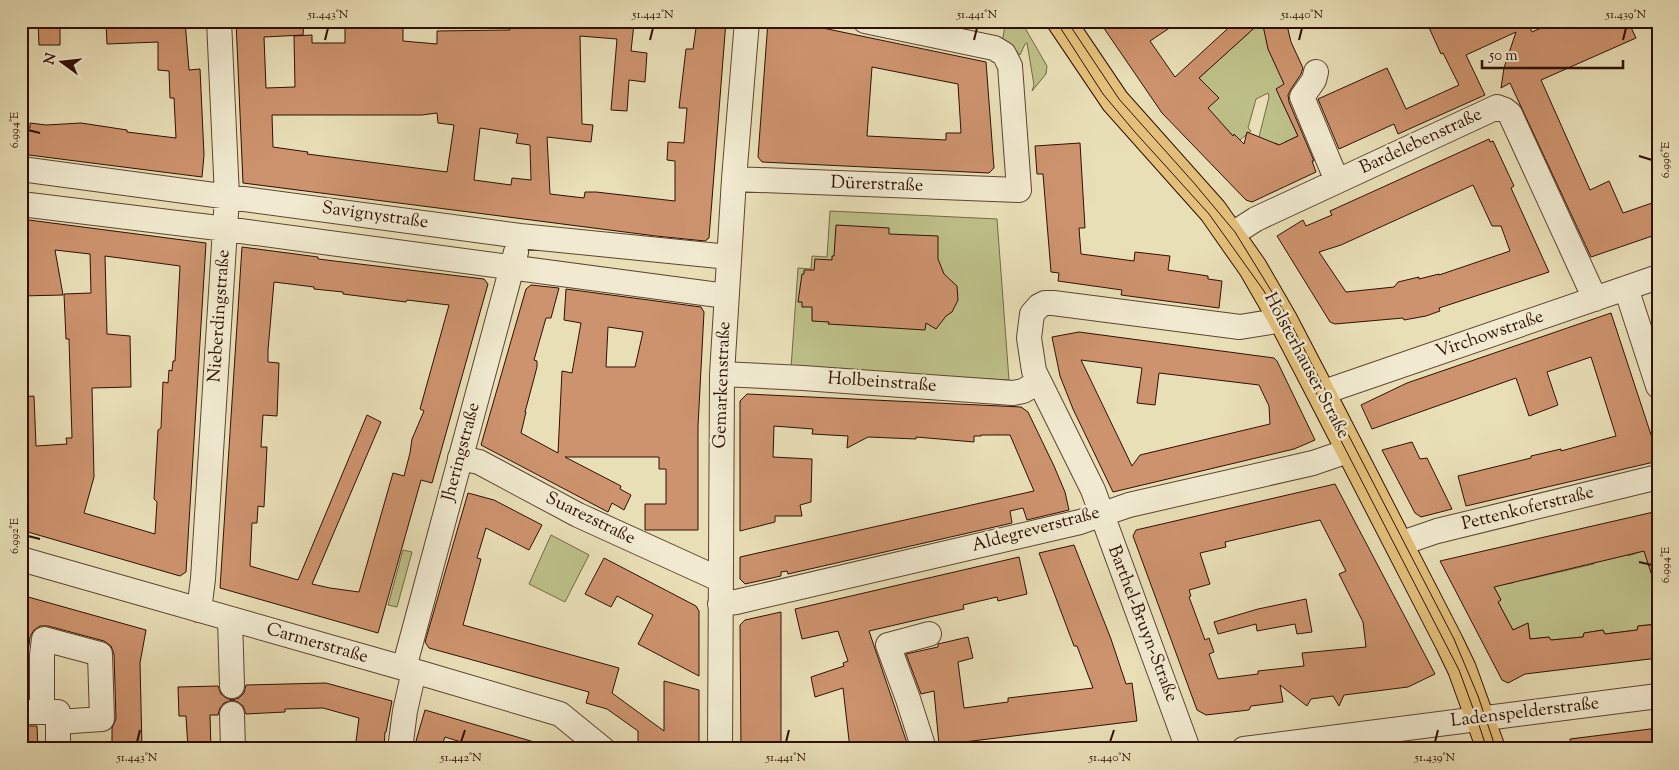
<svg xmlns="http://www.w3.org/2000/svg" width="1679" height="770" viewBox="0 0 1679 770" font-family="'Sorts Mill Goudy',serif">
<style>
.green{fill:#bec089;stroke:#766846}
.building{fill:#cd936e;stroke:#2f1003;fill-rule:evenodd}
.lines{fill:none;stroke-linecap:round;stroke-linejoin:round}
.minor-casing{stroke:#5e4430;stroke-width:26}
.major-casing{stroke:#2f1003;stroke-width:30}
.minor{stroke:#f1ead0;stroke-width:24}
.major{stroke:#e4c07c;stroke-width:28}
.tram{stroke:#2f1003;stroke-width:1}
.ticks{fill:none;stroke:#2f1003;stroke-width:2}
.labels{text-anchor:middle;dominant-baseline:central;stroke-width:5;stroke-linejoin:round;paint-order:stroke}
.street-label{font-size:18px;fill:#2f1003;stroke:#f1ead0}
.neatline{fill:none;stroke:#2f1003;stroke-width:2}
.ticks-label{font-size:12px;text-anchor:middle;fill:#2f1003}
</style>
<rect width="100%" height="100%" fill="#e9dfb7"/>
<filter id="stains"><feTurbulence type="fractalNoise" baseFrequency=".004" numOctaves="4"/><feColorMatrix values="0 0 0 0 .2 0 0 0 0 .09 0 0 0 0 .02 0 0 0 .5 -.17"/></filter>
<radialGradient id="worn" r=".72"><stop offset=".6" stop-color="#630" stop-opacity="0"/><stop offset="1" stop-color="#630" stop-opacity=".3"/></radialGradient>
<path class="green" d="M1006,21h15l26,45 -1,8 -14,17 2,-6 -7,-42 -2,1 -5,11 -8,-9 -10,-4z
M1262,21l26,72 -8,4 18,39 -13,6 2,5 -7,3 -2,-6 -3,-1 -19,6 13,-52 -1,-4 -12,6 -8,29 3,3 -11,9 -6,-5 -1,1 -26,-27 -8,-31z
M830,211l167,8 12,161 -218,-12 7,-100 13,1 1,-13 15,1z
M551,535l38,20 -24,47 -36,-18z
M1648,549l10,10 -10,4 10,29v4l-3,1 3,8v33l-3,-14 -17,2 -1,4 -32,4 -2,-4 -19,3 -1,4 -32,3 -2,-3 -19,2 -2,-16 -15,7 -15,-28 3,-2 -10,-19 14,3 8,-1v-4h16l65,-15v-2l33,-10 1,4z
M403,550l9,2 -15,55 -9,-2z"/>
<path class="building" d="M38,21h22v24h-21z
M106,21h79l4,49 11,-1 4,86 -2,22 -181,-23v-27l9,1v-5l16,2 35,-2 46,7v2l49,6 -2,-40h-4l-1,-27 -11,-1v-28l-51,2z
M236,21h68l-1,14 -39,2 2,51 29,-1 -1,-51 18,-1v8h33v-22h58v20l34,3v-13l73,-1 -1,-9h95l30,3 -3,27 16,2 -2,29 -16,-2 -2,31 -16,-1 6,-71 -37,-3 2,88 11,1 -2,17 -44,-5 3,57 34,4 1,-6h11l79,9v-40l-8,-1 1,-18 16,1 3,-35h-8l7,-59h7l4,-28h29l-17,217 -4,3 -49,-5 -413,-53zM437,113l1,10 16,2 -7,47 -140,-18 1,-2 -35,-5 -1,-32h150zM480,128l38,6 -2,9 14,2 1,35 -19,-2 -1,7 -37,-5z
M768,21h21l197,41 8,106 -5,5 -227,-11 -4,-5zM872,67l86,17 3,49h-15v7l-79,-4z
M1099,21h81l-30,20 25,36 61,-56h26l-63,57 20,20 -11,10 25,28 1,-2 10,10 3,-12 32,13 19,-9 -22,-47 8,-5 -16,-35 -6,-28h24l5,21 12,26 -2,6 -10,15 -3,6 1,7 25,59h-2l4,11 -64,30 -6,-2 -84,-87z
M1426,21h114l-11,5 3,6 25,-11h71l8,17 -95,42 49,110 19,-9 14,32 35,-12v33l-67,23 -81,-174 -9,5 3,-20 12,-36 -50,23 19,40 -87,39 -4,-10 -55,25 -21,-50 69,-31 19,41 53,-24 -16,-32 -2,1z
M1489,139l1,3 3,-1 21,45 -3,2 38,84 -110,36 1,3 -14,5 -22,4 -1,-2 -68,6 -5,-2 -53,-86 26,-16 3,6 26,-11 -2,-4zM1473,185l19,41h9l9,25 -71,24v-1l-20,5v-2l-21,5 -4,5 -48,5 -27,-40 22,-7z
M1080,143l5,85h-6l2,26 53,7 1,-9 35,4 -2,14 40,6v3l14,2 -3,27 -98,-13 1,-5 -64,-9 1,-8 -8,-1 -8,-98h-6l-2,-28z
M21,219l185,24 -20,329 -6,4 -159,-46v-133l13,-1 2,50 31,-2 -1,-6h6l-3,-99h-3l-2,-45 27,-1 -1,-39 -35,-4 8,45 -42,1zM105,256l75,10 -5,95h-2l-1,10 -3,-1 -1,13 -5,-1 -2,46 -3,2 -4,69 3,3 -2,32 -71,-21 10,-36 -2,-89 39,-1 -1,-51 -23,-2z
M836,225l53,3v6l49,2v23l6,15 13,12 1,14 -6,12 -6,4 -10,13 -10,-6 -1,7 -97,-6 1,-2 -17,-1v-14h-10v-5h-4l4,-28h2v-4h10l1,-11 17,1v-4h2z
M242,247l76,10v2l166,20 4,5 -56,199 -11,-3 -43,153 -158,-45zM274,282l40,5v2l29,3v2l63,8 1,-2 42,5 -29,104 4,2 -12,28 -2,14 -6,23 -11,-3 -34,119 -29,-4 -18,-4 69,-162 -14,-7 -69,165 -48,-14 2,-43h5l1,-17 6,1 3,-60h-6l2,-32 14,1 2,-53 -11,-1v-12z
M531,285l28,3 -8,30h-5l-12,42 3,1v6l-12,45h1l-5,21 37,20 4,-82 10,2 9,-50 -17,-3 2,-31 135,18 3,5 -6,114v104h-53v-26h21v-35h-7v-12h-94l56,29 -1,3 11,6 -7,15 -12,-7 -4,9 -127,-67 45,-156zM608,327l35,5 -8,35h-29z
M1611,313l47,143 -4,6 -188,44 -8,-30 73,-18v-2l30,-7v2l55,-15 -25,-79 -44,15 11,33 -29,11 -13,-38 -144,51 -11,-24 46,-22z
M1079,332l195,26 3,3 38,79 -21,9 -181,43 -40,-83 -13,-33 -8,-39zM1081,360l61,8 -5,35 18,2 4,-32 100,12 10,21 1,18 -130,31 -8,11z
M747,394l274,13 7,5 26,54 11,26 4,18 -42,10 -4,-12 -13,3 2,12 -224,51 -1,-3 -6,1v4l-36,8 -5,-5v-22l294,-66 -24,-56h-29v1h-7v6l-58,-5v2l-48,-2 -21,11 1,-12 -36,-2 1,-5 -39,-3 -1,31 39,2 -1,43 -11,3 2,11h-27v6l-35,9v-130z
M1412,442l8,17 7,-1 25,51 -31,8 -6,-4 -33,-63z
M1335,484l100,190 -27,13 -64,8 -5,11 -6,-10 -22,3 -4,7 -27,-21 3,17 -32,4 -2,4 -43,5 -9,-5 -64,-174 3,-6zM1320,520l26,51 -7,3 24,48 3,25 -64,6 2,13 -46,5v3l-40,5 -9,-25 5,-2 -5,-14 -4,2 -16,-43 2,-1 -2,-6 21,-6 -10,-31 26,-6 -1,-5z
M468,493l26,7 48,25 -13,25 -43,-22 -9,30 4,1 -18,66 156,43 -7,25 52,38v-50l35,9v59h-43v-7h-18v-11l-31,-22 -21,-6 3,-11 -160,-44 -4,-6z
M1658,511v74h-3l-11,-34 -150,36 7,13 -3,2 15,28 15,-7 2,16 19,-2 2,3 32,-3 1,-4 19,-3 2,4 32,-4 1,-4 20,-2v34l-133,16 -17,9 -6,-3 -62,-119z
M1074,545l37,94 15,45 6,-1 5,38 -198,24 -5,-54 -13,3 -15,-40 32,-7v-3l30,-7 5,21 -15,4 6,46 44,-6v-4l85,-10 -16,-42h-3l-35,-93z
M1019,557l8,37 -29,7 -1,-4 -34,8 1,4 -95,22 40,118h-59l-7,-61 -28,9 -4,-20 33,-11 -1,-3 5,-2 -10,-30 -36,8 -7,-30z
M604,558l92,48 3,5v65l-61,-32 15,-29 -36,-19 -6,11 -26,-13z
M21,595l125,35 -6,33 2,86h-30v-21l4,-9 -2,-65 -3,-8 -7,-5 -56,-15h-8l-6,4 -4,7 -2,16v45h-7z
M1306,599l6,33 -15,2 -2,-10 -38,7 -1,-7 -38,10 -4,-12 44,-13z
M781,612v137h-40l-1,-124 5,-5z
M326,683l66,18 -6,31h-1l-1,17h-29l4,-31 -36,-10 -38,1v3l-39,2 -3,-8 -5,-4 -6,-2 -8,3 -4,5 -2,7h-8l1,34h-23l-2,-33h-7l-1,-29 40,-1 3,8 5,4 6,2 7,-2 5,-5 2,-8z
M425,710l116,34 -1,5h-66v-3l-29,-9 -4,11 -25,-7z
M21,726h16l1,23h-17z
M1658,728v21h-87l-1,-10z"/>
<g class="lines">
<defs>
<path id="minor" d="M1316,72l-2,8 -12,17 35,84
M21,169l499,67 209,21
M734,179l285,11 -9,-124 -6,-12 -10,-6 -129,-27
M21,204l205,25 500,67
M1231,235l25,-16 241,-112 8,3 5,4 85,185
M1626,288l32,98
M722,374l81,4 210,15 10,-2 16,-9
M1321,393l337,-116
M460,458l19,4 99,53 143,65
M1399,544l38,-13 221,-54
M21,559l393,112 146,43 43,35
M720,604l16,-2 344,-80 49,-17 184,-42 38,-13
M199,610l4,-31 24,-382 -8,-176
M230,619l2,67
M404,668l112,-416
M21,712h37v37
M42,712v-57l2,-16 56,15 2,65 -44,3
M232,714l1,35
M400,749l5,-38 9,-40
M720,749l2,-375 12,-195 13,-158
M924,749l-16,-50 -20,-54 41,-11
M1188,749l-95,-259 -59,-119 -5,-33 3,-24 7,-8 6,-3h8l187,24 43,-7
M1244,749l414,-53"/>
<path id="major" d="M1061,21l54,80 98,110 40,57 30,52 38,73 128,249 13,27 29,80"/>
</defs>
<use href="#minor" class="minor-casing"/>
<use href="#major" class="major-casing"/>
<use href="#minor" class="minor"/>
<use href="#major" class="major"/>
<path class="tram" d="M1056,21l47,73 31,37 75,83 55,77 195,379 18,49 10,30
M1067,21l52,78 75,84 41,49 53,86 166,321 24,57 18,53"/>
</g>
<path class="ticks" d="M325,40l3,-12M650,40l3,-12M974,40l3,-12M1299,40l3,-12M1623,40l3,-12M28,130l12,3M1639,156l13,4M28,536l12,3M1639,562l13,3M137,742l3,-12M461,742l4,-12M786,742l3,-12M1110,742l4,-12M1435,742l3,-12"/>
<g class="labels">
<g class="street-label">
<text transform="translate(1421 142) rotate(-25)">Bardelebenstraße</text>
<text transform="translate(877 185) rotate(2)">Dürerstraße</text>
<text transform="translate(375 216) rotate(8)">Savignystraße</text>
<text transform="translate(220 316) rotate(-86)">Nieberdingstraße</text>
<text transform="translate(1490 335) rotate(-19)">Virchowstraße</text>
<text transform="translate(1306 366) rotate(62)">Holsterhauser Straße</text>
<text transform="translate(882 383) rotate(4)">Holbeinstraße</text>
<text transform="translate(723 385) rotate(-88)">Gemarkenstraße</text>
<text transform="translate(462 452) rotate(-75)">Jheringstraße</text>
<text transform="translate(1528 509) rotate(-14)">Pettenkoferstraße</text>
<text transform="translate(590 519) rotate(26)">Suarezstraße</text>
<text transform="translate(1036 530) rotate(-15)">Aldegreverstraße</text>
<text transform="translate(1142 624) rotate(69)">Barthel-Bruyn-Straße</text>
<text transform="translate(317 644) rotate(16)">Carmerstraße</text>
<text transform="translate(1525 713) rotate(-7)">Ladenspelderstraße</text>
</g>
</g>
<rect width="1679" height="770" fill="none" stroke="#e9dfb7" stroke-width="55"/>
<g transform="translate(62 62) rotate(285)" stroke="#f1ead0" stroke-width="4" paint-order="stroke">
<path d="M0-4L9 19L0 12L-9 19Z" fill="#2f1003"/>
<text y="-8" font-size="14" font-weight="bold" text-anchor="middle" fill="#2f1003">N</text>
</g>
<path d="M1482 60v8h141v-8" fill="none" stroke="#2f1003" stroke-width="2.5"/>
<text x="1489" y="60" font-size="15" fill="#2f1003" stroke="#f1ead0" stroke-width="4" paint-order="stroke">50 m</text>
<rect x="28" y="28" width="1624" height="714" class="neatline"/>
<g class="ticks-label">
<text x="328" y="18">51.443°N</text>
<text x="653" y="18">51.442°N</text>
<text x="977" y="18">51.441°N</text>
<text x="1302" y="18">51.440°N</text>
<text x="1626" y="18">51.439°N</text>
<text transform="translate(14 130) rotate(-90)" y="4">6.994°E</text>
<text transform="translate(1665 160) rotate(-90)" y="4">6.996°E</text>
<text transform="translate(14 536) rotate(-90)" y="4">6.992°E</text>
<text transform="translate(1665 565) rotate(-90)" y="4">6.994°E</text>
<text x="137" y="761">51.443°N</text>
<text x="461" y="761">51.442°N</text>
<text x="786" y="761">51.441°N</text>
<text x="1110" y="761">51.440°N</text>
<text x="1435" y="761">51.439°N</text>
</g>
<rect width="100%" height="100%" filter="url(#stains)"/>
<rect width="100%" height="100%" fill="url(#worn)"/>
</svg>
